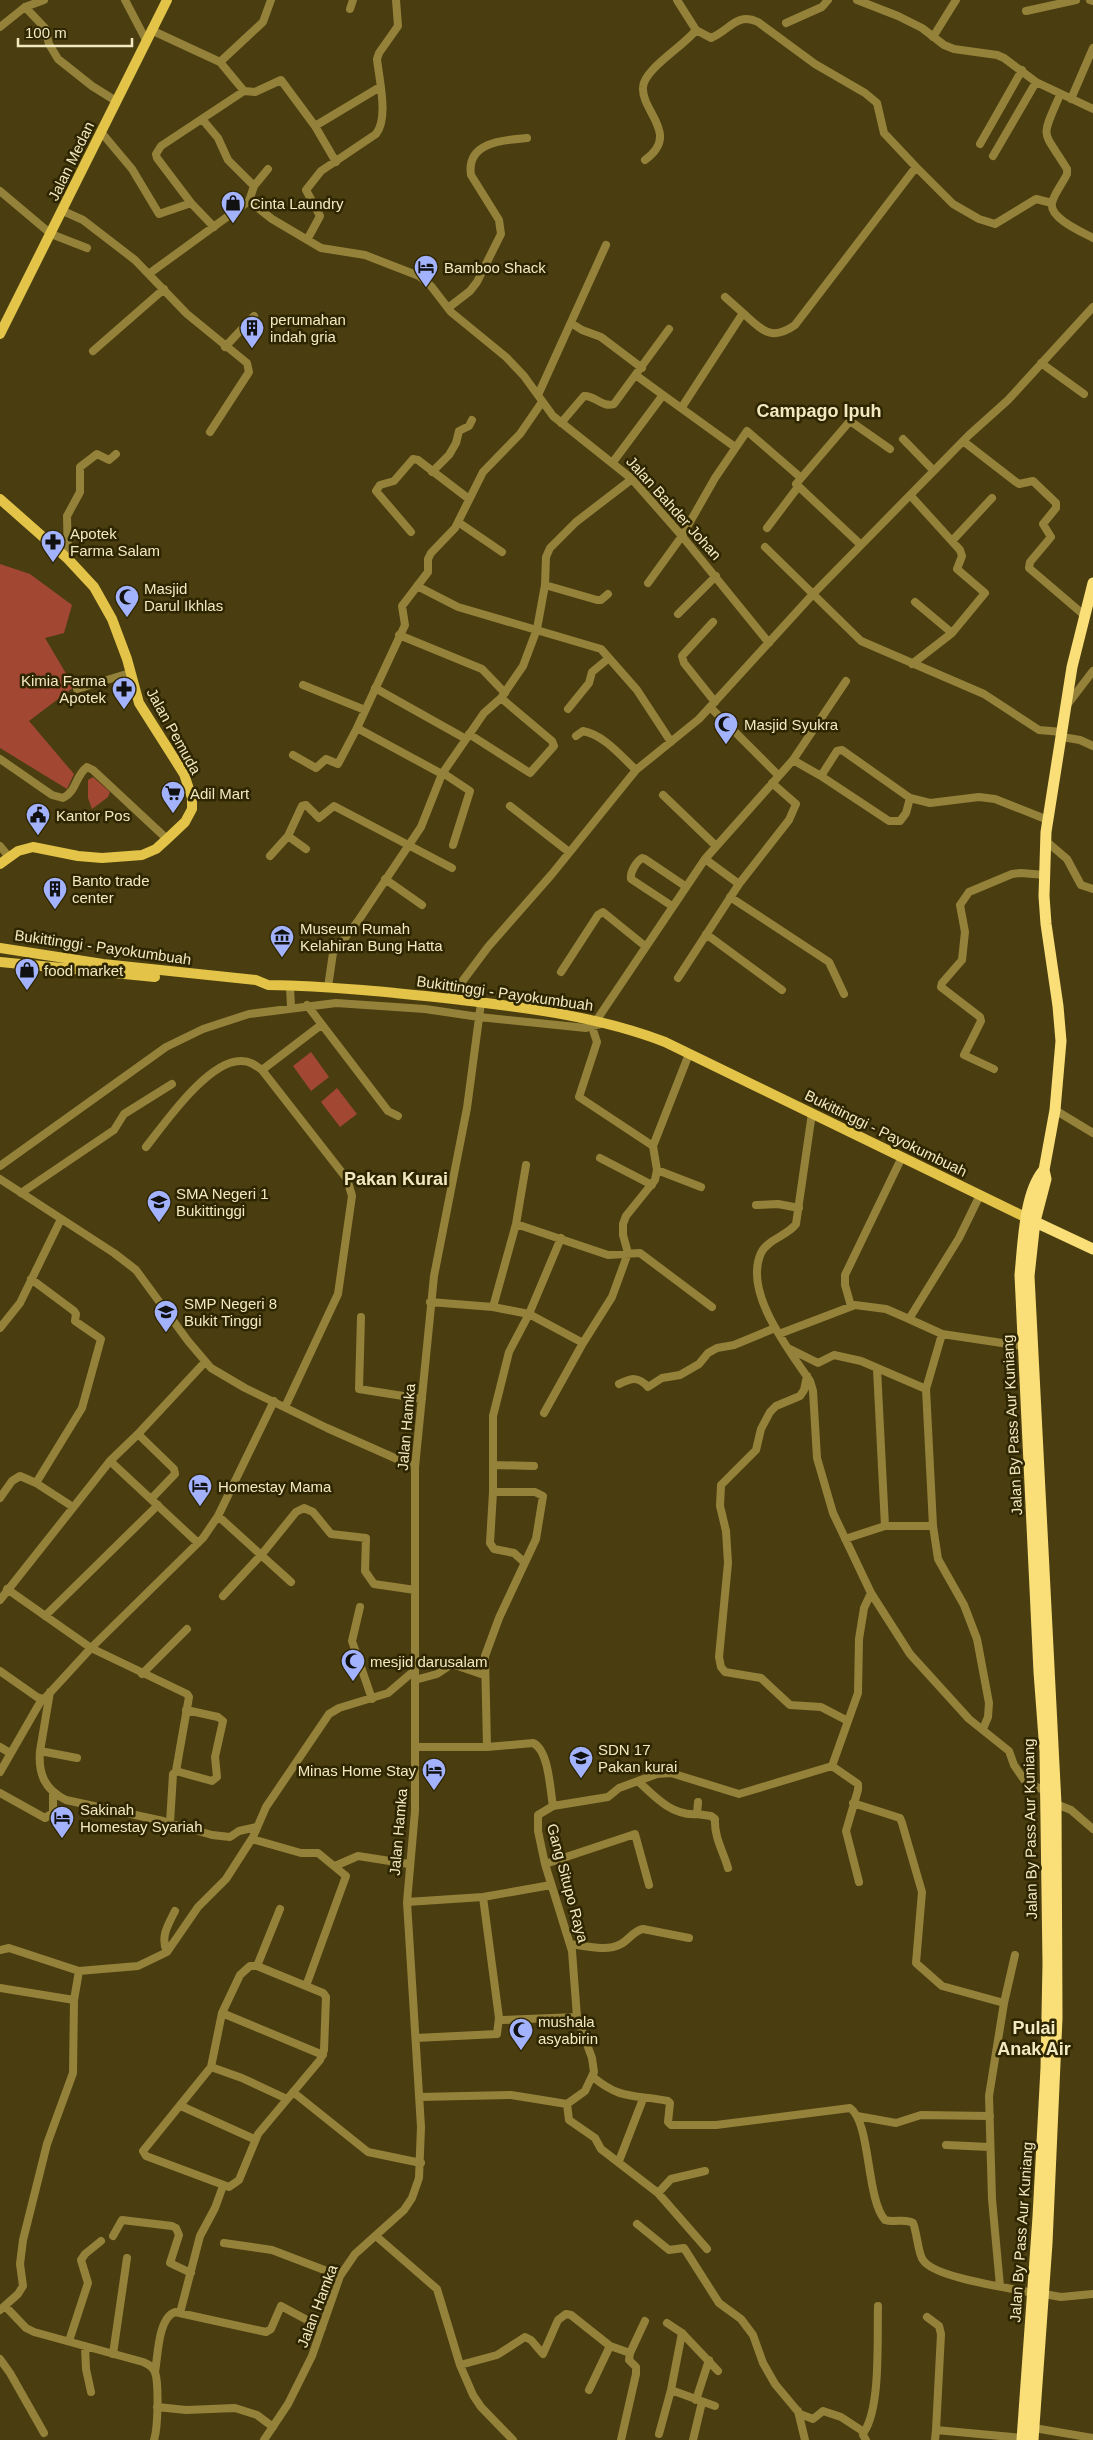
<svg xmlns="http://www.w3.org/2000/svg" width="1093" height="2440" viewBox="0 0 1093 2440" font-family="Helvetica,sans-serif">
<style>
.green{fill:#a14732}
.lines{fill:none;stroke-linecap:round;stroke-linejoin:round}
.minor{stroke:#95823a;stroke-width:8}
.major{stroke:#e3c448;stroke-width:10}
.highway{stroke:#fadf78;stroke-width:11}
.labels{text-anchor:middle;dominant-baseline:central;stroke-width:5;stroke-linejoin:round;paint-order:stroke}
.street-label{font-size:15px;fill:#f3e9c1;stroke:#2e2501}
.poi-label{font-size:15px;fill:#f3e9c1;stroke:#2e2501;text-anchor:start}
.quarter-label{font-size:18px;font-weight:bold;fill:#f3e9c1;stroke:#2e2501}
</style>
<rect width="100%" height="100%" fill="#4a3e11"/>
<path class="green" d="M0,564l30,10 42,31 -8,28 -19,5 29,49 -45,34 45,53 -7,15 -67,-41z
M93,777l17,15 -2,5 -16,12 -4,-11v-18z
M311,1052l18,25 -18,14 -18,-25z
M337,1088l20,26 -17,13 -19,-25z"/>
<g class="lines">
<path class="minor" d="M125,0l21,40
M677,0l19,30 15,8c19,-8 26,-26 47,-16l57,42 50,29 12,10 7,30 32,34 37,37 26,15 16,5 41,-25 16,4
M857,0l41,16 24,12 22,17 10,4 43,6 7,3 32,24 57,27
M1090,0l3,1
M25,7l20,21 4,16 9,15 34,27 24,15
M350,9l3,-9
M1026,11l50,-11
M786,23l36,-16 6,-7
M0,27l25,-20 19,-7
M151,30l69,32 24,29 11,1 26,-12 34,46 21,36
M933,37l23,-37
M220,62l43,-40 8,-22
M1060,95c-20,46 -18,33 7,74v5c-4,9 -13,19 -15,29 -3,15 30,29 41,35
M1071,99l22,-51
M202,119l16,19 10,22 26,26
M315,126l65,-39
M101,132l31,37 27,45 32,-11
M980,144l42,-74
M993,156l43,-74
M645,160c36,-26 -4,-48 -2,-73 1,-18 41,-41 53,-57
M0,191l51,43 36,14
M249,201l5,-15 14,-17
M63,211l20,9 52,40 52,54 60,49 2,9 -39,60
M214,227l-23,-24 -34,-45 -1,-4 5,-8 83,-55
M307,240l13,-24 -14,-26 15,-19 55,-37c13,-16 3,-55 1,-75l2,-6 19,-27 -2,-26
M150,273l99,-72 23,18 49,29 44,7 54,21 12,10 20,26 55,45 18,19 29,40 79,63 50,57 87,107
M725,297l18,16
M448,308l22,-17 7,-9 24,-48 -2,-14 -28,-45c-5,-33 32,-35 56,-37
M571,323l11,7 19,7 41,31
M225,347l29,-31
M93,351l71,-62
M1041,363l43,31
M637,376l26,19
M538,395l68,-150
M682,407l61,-94c19,17 28,29 52,12l121,-158
M561,423l23,-27c11,-1 18,12 30,8l55,-75
M903,439l31,32
M963,441l53,41 3,2 14,-3 23,22v5l-13,16 8,13 -21,25 -1,6 55,47
M613,462l50,-67 72,52
M432,472l17,-17 7,-12 3,-12 10,-5 3,-6
M910,495l50,55 2,6 -5,13 28,24 -33,40 -40,31
M458,522l44,30
M767,528l31,-41
M411,532l-35,-41 4,-6 14,-4 19,-22 5,1 51,39
M952,541l40,-43
M861,545l-65,-61 54,-63 40,28
M765,547l96,94 123,53 55,36 23,2
M68,559l-1,-43 13,-24v-25l17,-13 12,6 7,-6
M648,583l34,-47 33,-58 32,-47 53,46
M545,585l52,15h4l7,-6
M417,586l41,21 143,42 36,41 34,52
M915,602l37,31
M678,614l38,-38
M713,622l-31,34 2,7 31,39
M399,635l83,34 23,24
M303,685l62,25
M375,688l91,51
M77,689l53,-16
M1067,705l26,-34
M710,707l69,69
M568,709l21,-26 3,-11 17,-14
M469,734l61,39 24,-27 -2,-5 -51,-43
M576,736l7,-5c21,4 38,25 53,39
M1062,737l18,3 13,6
M293,755l23,13 10,-9 12,5 19,-36
M0,759l52,36 11,3c14,-7 12,-22 24,-31l6,3 74,69
M793,760l28,16 68,45h11l6,-8 4,-15
M443,773l27,18 -17,54
M442,774l42,-61 17,-15 22,-32 14,-37 8,-44 1,-28 4,-9 26,-26 56,-43
M821,776l16,-25 5,-1 68,48 20,5 49,-6 16,2 53,21
M663,795l52,50
M510,806l59,46
M288,836l18,13
M1046,841l21,18 14,26 12,4
M0,846l9,11
M270,856l18,-20 14,-30 4,-1 13,13 15,-12 118,62
M705,859l34,25
M385,879l37,26
M730,897l99,65 15,32
M672,906l-41,-27c-1,-7 5,-17 11,-21l3,1 40,27
M706,934l76,56
M561,972l37,-57 5,-3 42,34
M678,978l61,-94 50,-64 7,-16 -24,-21
M290,987l1,20
M328,987l5,-34 25,-32 63,-94 21,-53 -85,-46 48,-103 -3,-19 26,-34v-13l3,-6 24,-25 28,-56 37,-38 22,-32
M449,999l39,-52 64,-73 84,-104 63,-51 115,-126 155,-158 39,-35 85,-93
M307,1005l81,106 10,5
M596,1021l109,-162 88,-99 53,-79
M592,1027l5,15 -18,55 74,49
M994,1069l-30,-14 17,-34 -1,-4 -39,-30 1,-4 20,-23 3,-28 -5,-27 9,-13 43,-18 9,-1 24,2
M262,1070l59,-45
M1055,1110l38,23
M812,1113l-16,111c-9,12 -28,15 -35,29 -18,39 28,97 49,128l3,10 4,67 16,55 38,80 39,61 59,65 40,32 5,14 11,16 20,10
M146,1147c19,-24 63,-88 96,-86 8,0 13,4 20,9l85,109 5,17 -14,98 -53,113
M600,1158l52,27
M0,1166l166,-119 37,-18 46,-15 87,-11 89,6 54,8 107,11 19,-5
M657,1170l44,17
M0,1179l114,74 22,17 52,71 23,27 34,20 82,40 88,39
M21,1193l93,-63 10,-16 48,-30
M756,1205l22,-1 21,4
M516,1224l92,31 32,-2 72,54
M31,1279l43,32 2,3 -1,7 26,18 -19,69 -46,75
M430,1302l63,5 36,7 54,29
M851,1306l-6,-21v-10l57,-118
M493,1307l23,-83 10,-59
M361,1317l-2,72 63,10
M909,1319l33,15
M0,1328l20,-25 41,-84
M779,1334l76,-29 31,4 23,10 50,-81 21,-43
M790,1349l28,14 16,-8 27,6 65,28 16,-55 80,12
M877,1369l8,157
M807,1376l-3,14 -4,6 -24,10 -6,6 -9,17 -5,21 -35,35 -1,21 6,25 2,32 -9,94 2,10 4,5 36,6 29,27 31,2 27,14
M619,1384c13,-6 19,-8 29,3l14,-9 18,-3 19,-11 9,-11 9,-5 17,-3 41,-17
M544,1413l39,-70 29,-46 16,-44 -5,-18v-11l3,-8 29,-36 2,-10 -4,-24 36,-92
M138,1434l36,35 1,5 -24,25
M110,1461l88,82
M493,1465l41,1
M493,1492l-3,51 4,6 20,4 10,9
M0,1498l12,-17 8,-5 16,7 37,24
M218,1516l73,66
M933,1526l5,33 26,46 13,34 12,64 -1,14 -5,12
M845,1539l40,-13h48l-7,-137
M7,1589l84,59 96,46 2,3 -13,74 -3,3 -3,49
M223,1596l39,-42 34,-42 8,-4 9,4 18,22 35,4 -1,33 9,13 41,6
M0,1600l110,-139 28,-27 67,-72
M360,1607l-8,34 20,58
M45,1616l113,-111
M0,1671l37,26 5,2 4,-2 45,-49 112,-110 15,-22 56,-115
M142,1674l45,-45
M415,1680l22,-6 15,-10 32,11
M50,1692l-10,59 37,7
M0,1747l10,6
M416,1747h71l46,-4c16,7 17,47 20,63l-15,9v16l7,33 27,87 5,66 15,41 2,14 -9,19 -18,13 -56,-9 -92,2
M487,1747l-2,-91 14,-38 37,-79 7,-43 -8,-4h-42v-76l16,-64 20,-38 32,-76
M40,1751c-2,23 5,39 26,49l97,21 49,14 18,2 9,-6 18,-4
M832,1766l26,-73 1,-54 5,-31 7,-15
M176,1771l36,10 5,-4 -2,-20 8,-36 -5,-4 -32,-7
M0,1772l42,-73
M638,1781c17,16 34,35 59,33l1,-12
M0,1793l45,25 8,-5v-21
M853,1803l47,15 2,5 20,69 -6,71 26,23 62,17
M1056,1804l15,6 22,19
M553,1806l55,-9 11,-9 38,-14 14,-1 68,21 93,-28 26,18v6l-12,41 13,51
M697,1814l14,2 4,3c-1,18 8,32 13,49
M252,1839l49,14h17l28,23 -40,110
M545,1864l90,-30 14,51
M335,1866l23,-10 51,8
M483,1897l16,121 3,2 75,-3
M407,1902l76,-5 68,-12
M570,1944c16,2 37,8 51,0 9,-5 12,-13 22,-15l46,9
M0,1950l9,-2 70,23
M167,1952c-7,-15 1,-27 8,-41
M250,1966h7l66,27 3,4 -2,53 -4,10 -62,74 -19,46 -10,7 -83,-31 -3,-5 68,-84 11,-54 18,-38z
M257,1966l23,-57
M0,1988l74,12
M222,2013l101,42
M416,2038l81,-4 2,-16
M211,2067l31,11 45,21
M593,2077c29,24 42,17 75,24l2,2 -2,19 3,3h45l134,-17c21,14 16,91 35,112 9,3 20,-2 28,3 4,9 5,31 10,37 11,18 88,28 110,33
M293,2092l75,60 53,11
M567,2104l2,16 26,18 6,11 57,44 49,56
M181,2106l73,33
M857,2116l39,7 25,-8 69,1
M946,2145l44,2
M619,2161l24,-62
M658,2193l13,-14 34,-8
M637,2224l32,26 15,-2 35,55 22,16 12,16 10,28 12,21 25,30 13,5 10,-8 18,6 23,15 -1,3 3,5
M113,2236l9,-16 50,6 4,2 3,7 -9,28 21,10
M376,2236l61,53 23,76 37,-10 28,-18 6,3 12,14 15,-34 8,-6 5,1 39,31 20,7 15,-32
M224,2243l48,7 68,26
M1000,2286l-8,-87 -3,-103 15,-93 11,-48
M1044,2294l17,3 32,-3
M5,2306l21,22 8,4 109,30c5,2 10,5 12,10 4,12 3,56 -1,68
M0,2310l18,-16 5,-8 -3,-22 3,-24 24,-96 26,-71 1,-73 5,-29 59,-5 29,-14 31,-45 28,-28 27,-42 13,-30 63,-93 10,-6 49,-15 27,-23
M180,2313l20,-77 15,-28 8,-22
M927,2317l12,9 2,8 -5,96 86,8
M667,2323l15,10 36,38
M69,2341l19,-58 -7,-23 4,-6 16,-13
M85,2346l1,23 5,23
M113,2354l14,-96
M0,2359l10,14 34,60
M460,2365l13,30 8,12 32,33
M155,2372c3,-16 3,-54 20,-60l91,20 5,-3 10,-23 41,22
M589,2390l21,-44
M671,2390l11,-57
M696,2400l13,-40
M157,2407l29,3 49,-2 22,7 16,12
M798,2411l7,29
M1034,2428l59,10
M864,2432c17,-25 13,-94 14,-126
M659,2434l12,-44 44,16
M264,2440l24,-36 24,-48 28,-80 15,-22 49,-44 8,-12 7,-20 2,-51 -14,-225 8,-91v-344l19,-191 33,-168 14,-105
M621,2440l15,-66v-7l-7,-7 1,-7
M693,2440l9,-38
M935,2440l1,-10"/>
<path class="major" d="M0,334l167,-334
M0,499l68,60 26,28 18,32 15,40 12,44 45,71 8,24v11l-7,13 -18,17 -11,10 -14,6 -40,3 -24,-2 -45,-9 -15,4 -18,13
M0,948l103,16 153,16 12,5c64,1 128,8 193,15 69,8 139,17 204,42l360,175
M0,962l155,15"/>
<path class="highway" d="M1029,1219l64,30
M1022,2440l16,-223 8,-149 2,-105 -3,-212 -6,-79 -19,-397c3,-29 4,-81 23,-104
M1033,2440l14,-197 10,-225 -1,-214 -27,-528 6,-55 11,-42 -2,-9 11,-60 6,-69 -3,-35 -12,-82 -2,-28 2,-64 26,-165 21,-84"/>
</g>
<defs>
<symbol id="shop-pin" viewBox="-11 -11 22 30"><path d="M0 17L-7.5 6A9.5 9.5 0 1 1 7.5 6Z" fill="#a3b2fd" stroke="#2e2501"/><path d="M-5-2.5h2.3a2.7 3.5 0 0 1 5.4 0H5L5.5 6h-11ZM-1.5-2.5h3a1.5 2.3 0 0 0-3 0Z" fill="#111"/></symbol>
<symbol id="hotel-pin" viewBox="-11 -11 22 30"><path d="M0 17L-7.5 6A9.5 9.5 0 1 1 7.5 6Z" fill="#a3b2fd" stroke="#2e2501"/><path d="M-6-4.5h1.5V1H6V5H4.5V3h-9V5H-6ZM-4 0a1.8 1.8 0 1 1 3.6 0ZM.5 0V-2.5h3Q6-2.5 6 0Z" fill="#111"/></symbol>
<symbol id="building-pin" viewBox="-11 -11 22 30"><path d="M0 17L-7.5 6A9.5 9.5 0 1 1 7.5 6Z" fill="#a3b2fd" stroke="#2e2501"/><path d="M-4-6H4V6H1V3H-1V6H-4ZM-2.5-4.3h1.7v1.8h-1.7ZM.8-4.3h1.7v1.8H.8ZM-2.5-1h1.7V.8h-1.7ZM.8-1h1.7V.8H.8Z" fill="#111"/></symbol>
<symbol id="pharmacy-pin" viewBox="-11 -11 22 30"><path d="M0 17L-7.5 6A9.5 9.5 0 1 1 7.5 6Z" fill="#a3b2fd" stroke="#2e2501"/><path d="M-2-6h4v4h4v4h-4v4h-4v-4h-4v-4h4Z" fill="#111"/></symbol>
<symbol id="mosque-pin" viewBox="-11 -11 22 30"><path d="M0 17L-7.5 6A9.5 9.5 0 1 1 7.5 6Z" fill="#a3b2fd" stroke="#2e2501"/><path d="M3.5-4.9A6 6 0 1 0 3.5 4.9A5 5 0 1 1 3.5-4.9Z" fill="#111"/></symbol>
<symbol id="supermarket-pin" viewBox="-11 -11 22 30"><path d="M0 17L-7.5 6A9.5 9.5 0 1 1 7.5 6Z" fill="#a3b2fd" stroke="#2e2501"/><path d="M-6-5.5h2.5l.6 2H6L4.5 2H-2.5L-4.4-4H-6ZM-1.5 3.2a1.3 1.3 0 1 0 .1 0ZM3 3.2a1.3 1.3 0 1 0 .1 0Z" fill="#111"/></symbol>
<symbol id="civic-pin" viewBox="-11 -11 22 30"><path d="M0 17L-7.5 6A9.5 9.5 0 1 1 7.5 6Z" fill="#a3b2fd" stroke="#2e2501"/><path d="M-.6-6.5H3V-4.5H.6V-3L4-1V1h2V6H-6V1h2V-1L-.6-3ZM-1.2 2.5V6h2.4V2.5Z" fill="#111"/></symbol>
<symbol id="museum-pin" viewBox="-11 -11 22 30"><path d="M0 17L-7.5 6A9.5 9.5 0 1 1 7.5 6Z" fill="#a3b2fd" stroke="#2e2501"/><path d="M0-6L6-3V-2H-6V-3ZM-5-1h2V3h-2ZM-1-1h2V3h-2ZM3-1h2V3H3ZM-6 4H6V6H-6Z" fill="#111"/></symbol>
<symbol id="school-pin" viewBox="-11 -11 22 30"><path d="M0 17L-7.5 6A9.5 9.5 0 1 1 7.5 6Z" fill="#a3b2fd" stroke="#2e2501"/><path d="M0-5L7-2L0 1L-7-2ZM-4 1L0 2.5L4 1V4Q0 6-4 4Z" fill="#111"/></symbol>
</defs>
<g fill-rule="evenodd">
<use href="#shop-pin" x="219" y="189" width="28" height="38"/>
<use href="#hotel-pin" x="412" y="253" width="28" height="38"/>
<use href="#building-pin" x="238" y="314" width="28" height="38"/>
<use href="#pharmacy-pin" x="39" y="528" width="28" height="38"/>
<use href="#mosque-pin" x="113" y="583" width="28" height="38"/>
<use href="#pharmacy-pin" x="110" y="675" width="28" height="38"/>
<use href="#mosque-pin" x="712" y="710" width="28" height="38"/>
<use href="#supermarket-pin" x="159" y="779" width="28" height="38"/>
<use href="#civic-pin" x="24" y="801" width="28" height="38"/>
<use href="#building-pin" x="41" y="875" width="28" height="38"/>
<use href="#museum-pin" x="268" y="923" width="28" height="38"/>
<use href="#shop-pin" x="13" y="956" width="28" height="38"/>
<use href="#school-pin" x="145" y="1188" width="28" height="38"/>
<use href="#school-pin" x="152" y="1298" width="28" height="38"/>
<use href="#hotel-pin" x="186" y="1472" width="28" height="38"/>
<use href="#mosque-pin" x="339" y="1647" width="28" height="38"/>
<use href="#school-pin" x="567" y="1744" width="28" height="38"/>
<use href="#hotel-pin" x="420" y="1756" width="28" height="38"/>
<use href="#hotel-pin" x="48" y="1804" width="28" height="38"/>
<use href="#mosque-pin" x="507" y="2016" width="28" height="38"/>
</g>
<g class="labels">
<g class="street-label">
<text transform="translate(71 161) rotate(-64)">Jalan Medan</text>
<text transform="translate(674 508) rotate(48)">Jalan Bahder Johan</text>
<text transform="translate(174 731) rotate(61)">Jalan Pemuda</text>
<text transform="translate(103 947) rotate(8)">Bukittinggi - Payokumbuah</text>
<text transform="translate(505 993) rotate(8)">Bukittinggi - Payokumbuah</text>
<text transform="translate(886 1133) rotate(26)">Bukittinggi - Payokumbuah</text>
<text transform="translate(1012 1425) rotate(-93)">Jalan By Pass Aur Kuniang</text>
<text transform="translate(406 1427) rotate(-85)">Jalan Hamka</text>
<text transform="translate(1030 1829) rotate(-91)">Jalan By Pass Aur Kuniang</text>
<text transform="translate(398 1832) rotate(-85)">Jalan Hamka</text>
<text transform="translate(568 1883) rotate(75)">Gang Situpo Raya</text>
<text transform="translate(1021 2232) rotate(-86)">Jalan By Pass Aur Kuniang</text>
<text transform="translate(317 2306) rotate(-69)">Jalan Hamka</text>
</g>
<g class="poi-label">
<text x="250" y="203">Cinta Laundry</text>
<text x="444" y="267">Bamboo Shack</text>
<text x="270" y="319">perumahan<tspan x="270" dy="17">indah gria</tspan></text>
<text x="70" y="533">Apotek<tspan x="70" dy="17">Farma Salam</tspan></text>
<text x="144" y="588">Masjid<tspan x="144" dy="17">Darul Ikhlas</tspan></text>
<text x="106" y="680" text-anchor="end">Kimia Farma<tspan x="106" dy="17">Apotek</tspan></text>
<text x="744" y="724">Masjid Syukra</text>
<text x="190" y="793">Adil Mart</text>
<text x="56" y="815">Kantor Pos</text>
<text x="72" y="880">Banto trade<tspan x="72" dy="17">center</tspan></text>
<text x="300" y="928">Museum Rumah<tspan x="300" dy="17">Kelahiran Bung Hatta</tspan></text>
<text x="44" y="970">food market</text>
<text x="176" y="1193">SMA Negeri 1<tspan x="176" dy="17">Bukittinggi</tspan></text>
<text x="184" y="1303">SMP Negeri 8<tspan x="184" dy="17">Bukit Tinggi</tspan></text>
<text x="218" y="1486">Homestay Mama</text>
<text x="370" y="1661">mesjid darusalam</text>
<text x="598" y="1749">SDN 17<tspan x="598" dy="17">Pakan kurai</tspan></text>
<text x="416" y="1770" text-anchor="end">Minas Home Stay</text>
<text x="80" y="1809">Sakinah<tspan x="80" dy="17">Homestay Syariah</tspan></text>
<text x="538" y="2021">mushala<tspan x="538" dy="17">asyabirin</tspan></text>
</g>
<g class="quarter-label">
<text x="819" y="411">Campago Ipuh</text>
<text x="396" y="1179">Pakan Kurai</text>
<text x="1034" y="2028">Pulai<tspan x="1034" dy="21">Anak Air</tspan></text>
</g>
</g>
<path d="M18 38v8h114v-8" fill="none" stroke="#f3e9c1" stroke-width="2.5"/>
<text x="25" y="38" font-size="15" fill="#f3e9c1" stroke="#2e2501" stroke-width="4" paint-order="stroke">100 m</text>
</svg>
